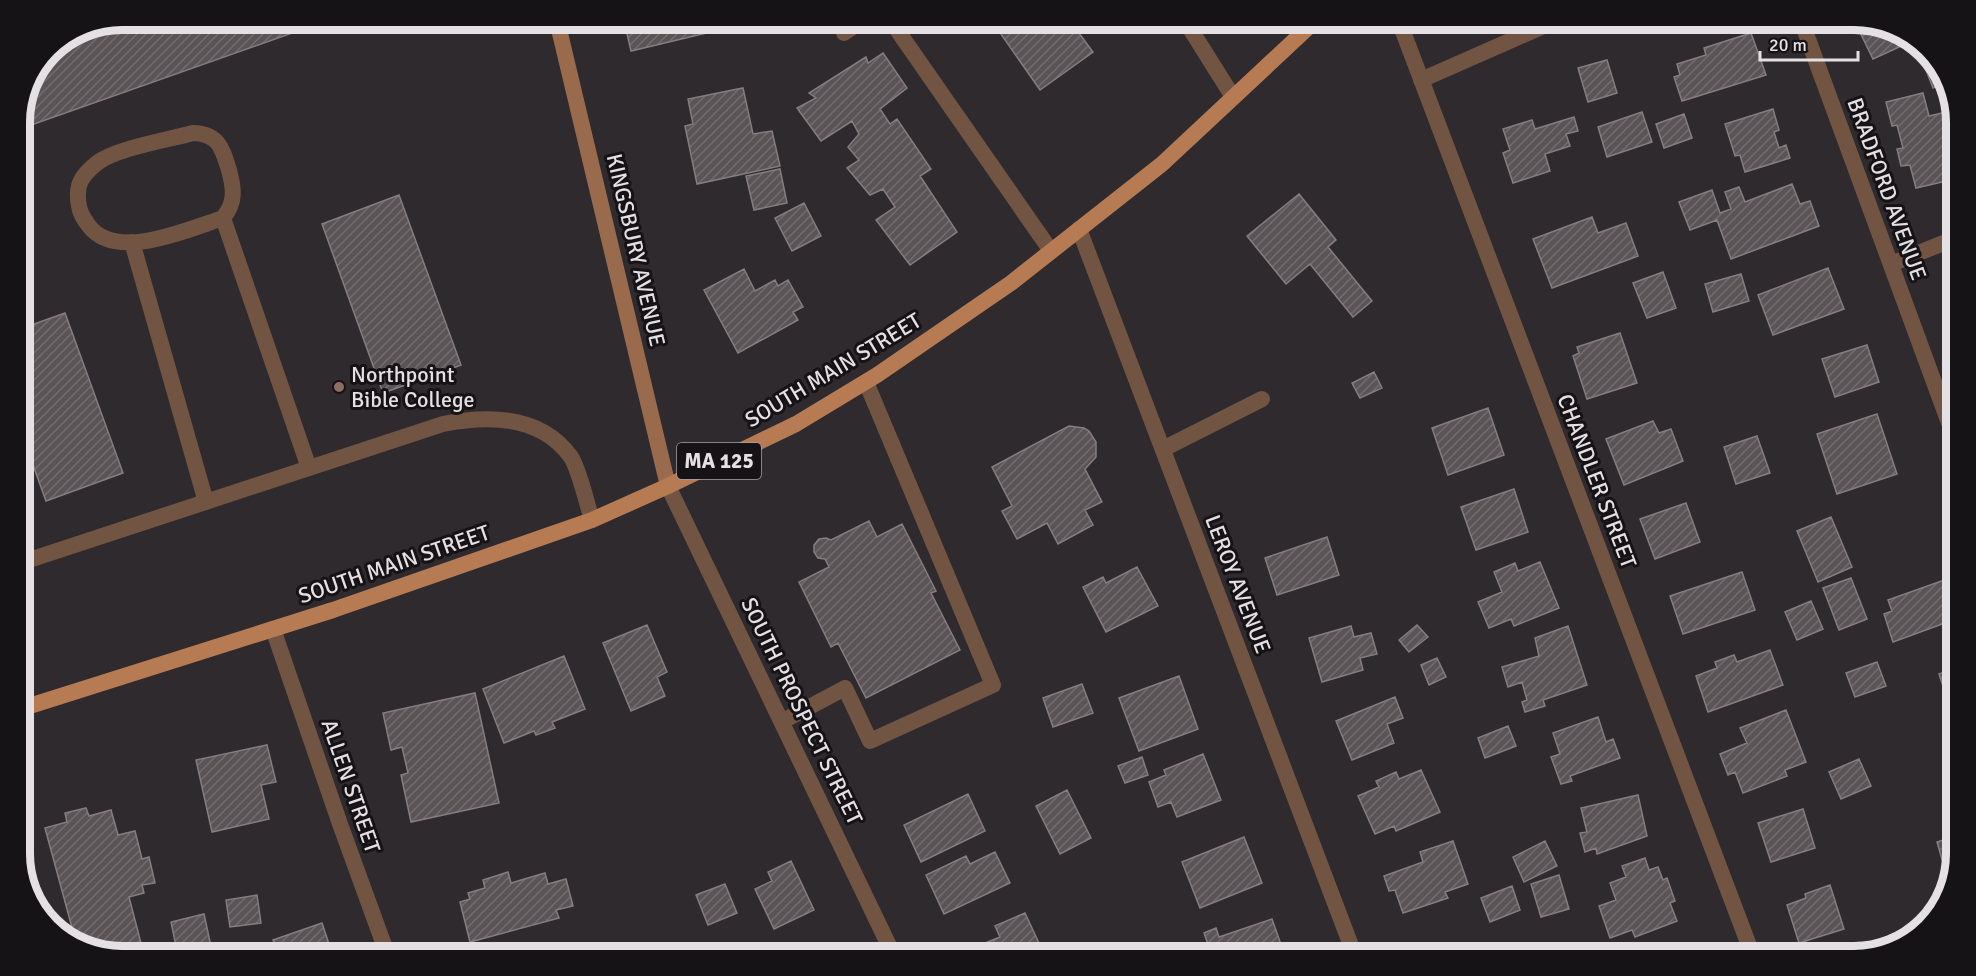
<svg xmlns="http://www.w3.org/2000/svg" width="1976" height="976" viewBox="0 0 1976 976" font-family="Signika,sans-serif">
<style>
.building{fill:url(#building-hatch);stroke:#857d80;stroke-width:1.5}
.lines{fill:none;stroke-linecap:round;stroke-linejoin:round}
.service{stroke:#725442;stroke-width:16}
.minor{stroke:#725442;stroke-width:16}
.tertiary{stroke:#725442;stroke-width:16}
.secondary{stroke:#996a4c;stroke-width:16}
.primary{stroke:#b77b54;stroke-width:16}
.education-dot{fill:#8d6e63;stroke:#151315;stroke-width:2}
.labels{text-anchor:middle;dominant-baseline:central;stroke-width:6;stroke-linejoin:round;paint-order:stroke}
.shield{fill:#151315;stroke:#a6a2a5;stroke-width:1.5}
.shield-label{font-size:21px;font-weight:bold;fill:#e4e0e3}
.street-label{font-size:22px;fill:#e4e0e3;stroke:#151315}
.poi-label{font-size:22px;fill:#e4e0e3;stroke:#151315;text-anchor:start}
.rim{fill:none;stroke:#e4e0e3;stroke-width:8}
</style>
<defs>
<pattern id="building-hatch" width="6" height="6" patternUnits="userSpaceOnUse" patternTransform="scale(1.5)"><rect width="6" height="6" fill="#5b5457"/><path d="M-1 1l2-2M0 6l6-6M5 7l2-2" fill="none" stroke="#726c6f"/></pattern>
</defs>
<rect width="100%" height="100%" fill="#2f2a2e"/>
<path class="building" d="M1658,20h26l-22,9z
M1862,21l37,9 24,21 -8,4 -5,-13 -37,17 -17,-35z
M1002,23h23l4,6 9,-6h35v2l20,27 -53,38 -44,-63z
M709,24l2,8 -80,19 -6,-26z
M312,26l-292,103v-14l30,-66 42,-17 -1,-5z
M1751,33l15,42 -84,26 -8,-24 6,-2 -3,-11 29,-9 -2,-7z
M883,53l24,35 -27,21 10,15 7,-5 34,50 -11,7 37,56 -47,33 -34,-45 19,-13 -12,-18 -13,6 -23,-27 12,-8 -11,-13 11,-13 -7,-13 -31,20 -24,-33 19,-10 -7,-5 57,-36 2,6z
M1930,57l9,8 6,18 -12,5 -11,-28z
M1607,60l10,33 -29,9 -10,-34z
M743,88l10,46 19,-3 8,35 -83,18 -12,-58 8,-2 -5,-25z
M1923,93l6,23 26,-6 1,42 -11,3 6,25 -35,8 -6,-23 -9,1 -4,-17 6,-1 -6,-23 -5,1 -6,-24z
M1773,109l6,21 -5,2 5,16 7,-3 4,13 -45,14 -5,-17 -5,1 -10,-32z
M1642,112l10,30 -45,15 -9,-30z
M1684,114l8,24 -28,10 -8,-24z
M1574,117l4,14 -12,3 4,12 -25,8 5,17 -37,12 -10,-30 7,-3 -7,-21 29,-9 3,9z
M780,169l7,34 -33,7 -8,-34z
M1792,184l8,20 10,-3 9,25 -88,33 -14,-39 -27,10 -11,-28 33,-12 8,23 11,-4 -6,-17 14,-5 6,15z
M1299,194l37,46 -8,7 44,54 -19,16 -43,-53 -24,20 -39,-48z
M399,195l62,170 -78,28 -61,-169z
M804,203l17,33 -29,15 -17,-33z
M1592,217l6,16 28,-10 12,33 -86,32 -19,-49z
M1828,268l16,41 -71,26 -15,-40z
M744,269l11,22 20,-11 3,6 10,-6 15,27 -10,5 5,8 -60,33 -34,-63z
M1663,272l13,36 -29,10 -14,-35z
M1741,274l8,27 -36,11 -8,-28z
M65,313l58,160 -77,28 -26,-72v-100z
M1620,333l17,50 -50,16 -14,-43 6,-3 -2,-6z
M1867,345l12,37 -44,15 -13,-38z
M1374,372l8,16 -22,10 -8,-15z
M1488,408l16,47 -56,20 -16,-47z
M1877,414l20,60 -60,20 -20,-60z
M1653,421l6,12 12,-4 12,32 -59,24 -18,-46z
M1069,426l15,2 5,3 7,11v15l-11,12 17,33 -17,8 8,15 -35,19 -11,-21 -30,16 -15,-28 10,-5 -20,-39z
M1757,436l13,37 -34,11 -12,-37z
M1514,489l14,43 -52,18 -15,-43z
M1686,503l14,39 -45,17 -15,-40z
M1831,517l21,50 -34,15 -21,-51z
M869,521l8,16 25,-13 34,67 -5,2 29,57 -94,48 -28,-55 -7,4 -32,-65 30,-15 -4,-8 -7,-1 -4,-6v-7l5,-6 7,-1 5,2z
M1327,537l12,38 -62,20 -12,-37z
M1540,562l19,46 -45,18 -3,-7 -22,9 -11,-26 24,-10 -8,-20 21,-9 3,8z
M1137,567l21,39 -52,26 -23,-45 20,-10 3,6z
M1742,572l13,38 -72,24 -13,-38z
M1851,578l16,41 -28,11 -16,-42z
M1950,578l6,17v24l-63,23 -9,-28 8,-3 -4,-11z
M1811,601l12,28 -26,11 -12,-28z
M647,625l20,47 -10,5 8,19 -34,15 -28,-68z
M1417,625l11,12 -19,15 -10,-12z
M1351,626l3,11 17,-4 6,21 -17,4 3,12 -41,12 -13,-44z
M1568,626l19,59 -44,15 2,6 -20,6 -3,-10 5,-2 -5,-18 -14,5 -6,-20 37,-11 -4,-18z
M1770,650l13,35 -75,27 -12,-36 21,-8 -2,-6 19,-7 3,7z
M564,656l21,53 -33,13 3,6 -19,7 -2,-4 -30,12 -21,-54z
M1437,658l9,19 -17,8 -8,-20z
M1877,662l9,24 -31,11 -9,-24z
M1956,668v41l-5,2 -12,-37z
M1179,676l19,53 -59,22 -20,-53z
M1082,684l11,29 -40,14 -10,-29z
M475,693l24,110 -88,19 -10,-47 7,-2 -6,-26 -11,3 -8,-37z
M1395,697l8,21 -16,6 7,19 -42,17 -16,-39z
M1786,710l20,52 -21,8 2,6 -44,17 -8,-21 -7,3 -8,-21 27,-11 -7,-15z
M1598,717l8,25 7,-3 7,19 -50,18 2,5 -11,3 -10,-27 9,-3 -7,-21z
M1508,726l8,20 -31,12 -7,-20z
M267,745l9,37 -15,3 8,34 -57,13 -16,-72z
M1203,754l18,46 -44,17 -6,-15 -13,5 -9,-25 17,-7 -2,-5z
M1142,757l6,18 -23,8 -7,-17z
M1859,759l12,27 -30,13 -12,-27z
M1421,770l19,42 -44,19 -2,-5 -19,8 -17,-38 21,-9 -3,-6 20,-9 3,7z
M1067,790l24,48 -31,16 -24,-48z
M968,794l17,37 -64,31 -17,-37z
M1638,795l9,41 -50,18 -1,-6 -11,4 -5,-19 7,-1 -6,-24z
M86,808l3,8 22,-6 7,25 17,-4 7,28 7,-2 6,26 -13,2 2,8 -15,4 13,50 -30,7 -35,-8 -32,-118 22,-6 -2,-9z
M1803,809l12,39 -44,14 -13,-39z
M1956,836v18l-3,17 -7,2 -9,-31z
M1244,837l18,46 -62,25 -18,-46z
M1453,841l15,43 -23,8 3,6 -45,15 -8,-23 -6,1 -5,-15 39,-14 -3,-10z
M1545,841l12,25 -33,16 -11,-25z
M995,852l15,31 -66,31 -18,-39 40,-19 4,8z
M1645,858l4,12 9,-3 5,13 4,-2 8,23 -5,2 7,18 -42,16 -3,-7 -22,8 -11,-32 17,-6 -6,-17 16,-6 -4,-11z
M791,861l23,49 -40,19 -19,-40 17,-8 -4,-9z
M508,872l3,11 34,-10 3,11 18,-5 7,27 -17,4 3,8 -89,24 -10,-40 10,-3 -2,-6 17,-5 -2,-8z
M1559,875l10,34 -28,8 -10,-33z
M725,884l12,29 -29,12 -12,-30z
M1830,885l14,44 -45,14 -12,-38 19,-7 -1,-4z
M1512,886l8,24 -30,12 -9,-24z
M257,895l4,28 -31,4 -4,-27z
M1025,913l20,43h-74l-3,-6 32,-13 -5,-11z
M204,914l8,37 -20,5h-14l-7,-34z
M1272,919l13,37h-73l-8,-23 12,-5 3,9z
M322,923l11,33h-74l-2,-5 18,-6 -2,-5z
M1693,951l1,5h-19z
M1660,952l2,4h-16z"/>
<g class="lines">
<path class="service" d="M893,24l158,227
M844,33l13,-9
M1421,80l134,-59
M223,218c13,-16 11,-29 6,-48 -7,-22 -10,-36 -36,-37 -25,7 -76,15 -96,30 -16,13 -22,22 -18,43 1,8 5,13 10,20 27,36 100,3 134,-8l86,250
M132,242l74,260
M1163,449l99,-50
M20,563l423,-139c45,-9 98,-9 128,33 8,12 16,47 21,63
M783,721l62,-33 25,53 123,-56 -127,-303"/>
<path class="minor" d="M1801,20l155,422
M1399,21l354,935
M1186,22l47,75
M1079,229l276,727
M1891,264l65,-26
M273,629l67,195 48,132"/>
<path class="tertiary" d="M668,486l226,470"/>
<path class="secondary" d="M558,25l110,461"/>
<path class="primary" d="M20,709l313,-99 259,-90 76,-34 128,-62 81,-49 134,-92 151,-119 152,-142"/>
</g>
<circle class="education-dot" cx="339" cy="387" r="6"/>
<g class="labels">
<rect class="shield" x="677" y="443" width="84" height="36" rx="4.5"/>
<g class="shield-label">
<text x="719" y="461">MA 125</text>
</g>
<g class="street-label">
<text transform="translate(1887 189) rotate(70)">BRADFORD AVENUE</text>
<text transform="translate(636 250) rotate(77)">KINGSBURY AVENUE</text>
<text transform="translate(833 370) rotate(-31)">SOUTH MAIN STREET</text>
<text transform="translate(1597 481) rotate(69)">CHANDLER STREET</text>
<text transform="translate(394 564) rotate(-19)">SOUTH MAIN STREET</text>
<text transform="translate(1238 584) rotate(69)">LEROY AVENUE</text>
<text transform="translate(802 711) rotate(64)">SOUTH PROSPECT STREET</text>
<text transform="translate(351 786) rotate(71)">ALLEN STREET</text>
</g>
<g class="poi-label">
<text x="351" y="374">Northpoint<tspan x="351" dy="25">Bible College</tspan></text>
</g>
</g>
<path d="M0 0H1976V976H0ZM122 30H1854A92 92 0 0 1 1946 122V854A92 92 0 0 1 1854 946H122A92 92 0 0 1 30 854V122A92 92 0 0 1 122 30Z" fill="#151315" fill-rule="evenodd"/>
<path class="rim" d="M122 30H1854A92 92 0 0 1 1946 122V854A92 92 0 0 1 1854 946H122A92 92 0 0 1 30 854V122A92 92 0 0 1 122 30Z"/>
<path d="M1760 51v9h98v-9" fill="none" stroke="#e4e0e3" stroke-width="3"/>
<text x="1769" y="51" font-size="18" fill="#e4e0e3" stroke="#151315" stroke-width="4.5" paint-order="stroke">20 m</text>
</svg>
